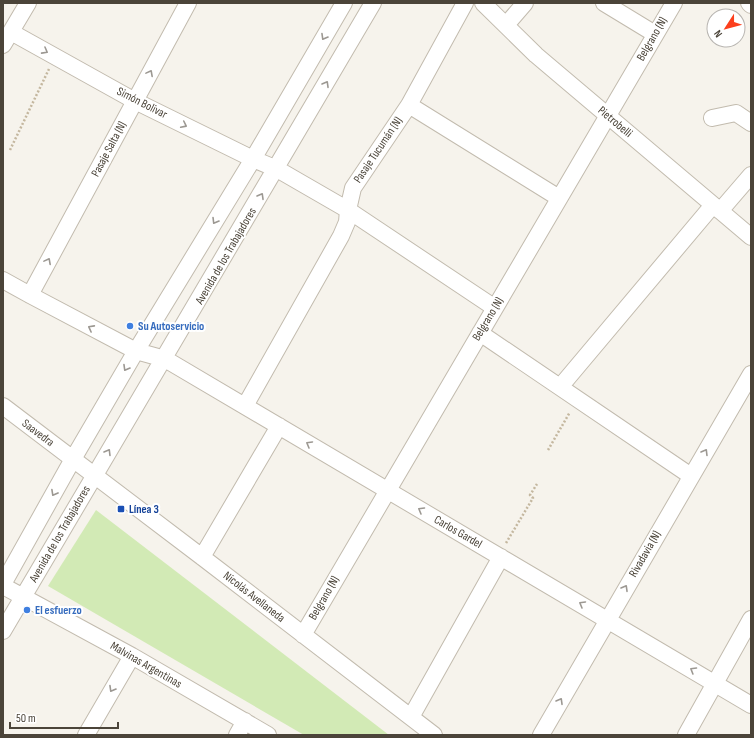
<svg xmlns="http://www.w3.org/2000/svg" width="754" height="738" viewBox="0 0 754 738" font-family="'Sofia Sans Condensed',sans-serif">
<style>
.green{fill:#d2eab5}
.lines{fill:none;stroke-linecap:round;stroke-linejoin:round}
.minor-casing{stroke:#c2bbae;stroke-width:18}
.path{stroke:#c4b79f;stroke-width:2.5;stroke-dasharray:2 2;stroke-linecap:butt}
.minor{stroke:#fff;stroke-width:16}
.oneway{stroke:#9c9892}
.shop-dot{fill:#3f7fe0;stroke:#fff;stroke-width:1.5}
.transit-dot{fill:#1a4fb4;stroke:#fff;stroke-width:1.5}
.labels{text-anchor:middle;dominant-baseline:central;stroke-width:4;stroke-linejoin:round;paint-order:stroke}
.street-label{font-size:12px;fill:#4b4439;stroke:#fff}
.shop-label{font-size:12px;font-weight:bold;fill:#366cbe;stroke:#fff;text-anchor:start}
.transit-label{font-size:12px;font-weight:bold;fill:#164399;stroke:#fff;text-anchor:start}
</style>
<rect width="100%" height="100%" fill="#f6f3ec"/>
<path class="green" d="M96,510l293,225h-85l-256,-149z"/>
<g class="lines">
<defs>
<path id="minor" d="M483,3l53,52 215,182
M604,3l51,31
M749,3l2,2
M506,25l19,-22
M11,32l124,69 118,58 24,10 71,41 147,98
M3,45l25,-42
M409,105l150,93
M712,118l24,-5 15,10
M720,211l31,-36
M3,280l27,15 106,56 29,8 586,346
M30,295l158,-292
M480,333l211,143
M560,387l153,-182
M3,406l199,151 232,178
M245,406l96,-170 6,-14 1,-12 5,-22 56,-83 56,-102
M202,557l77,-131
M3,584l70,-125 63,-108 117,-192 91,-156
M3,586l129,70 136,79
M3,631c124,-209 248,-418 370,-628
M303,635l371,-632
M411,717l90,-160
M86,735l46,-79
M237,735l8,-14
M541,735l210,-361
M686,735l65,-116"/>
</defs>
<use href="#minor" class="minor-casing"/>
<path class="path" d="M10,150l39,-81
M548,450l22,-38
M506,543l27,-45 -3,-3 7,-11"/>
<use href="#minor" class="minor"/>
</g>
<defs><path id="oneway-chevron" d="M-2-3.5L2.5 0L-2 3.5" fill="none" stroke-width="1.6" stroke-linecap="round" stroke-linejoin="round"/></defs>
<g class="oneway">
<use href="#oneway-chevron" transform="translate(324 37) rotate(120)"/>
<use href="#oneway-chevron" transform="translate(45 51) rotate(29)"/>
<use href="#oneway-chevron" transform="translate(150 73) rotate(-62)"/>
<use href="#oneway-chevron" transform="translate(326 84) rotate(-60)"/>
<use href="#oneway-chevron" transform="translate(184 125) rotate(26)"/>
<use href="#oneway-chevron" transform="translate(261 196) rotate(-60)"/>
<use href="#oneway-chevron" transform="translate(215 221) rotate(121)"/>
<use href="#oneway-chevron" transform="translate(48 261) rotate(-62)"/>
<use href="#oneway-chevron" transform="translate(91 328) rotate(-152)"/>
<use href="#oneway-chevron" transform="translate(126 368) rotate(120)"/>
<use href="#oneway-chevron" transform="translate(309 444) rotate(-150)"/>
<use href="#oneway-chevron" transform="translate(108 452) rotate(-59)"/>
<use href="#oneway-chevron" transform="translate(705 452) rotate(-59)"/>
<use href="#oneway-chevron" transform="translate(54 493) rotate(119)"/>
<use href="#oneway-chevron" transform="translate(421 510) rotate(-150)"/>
<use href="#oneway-chevron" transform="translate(625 588) rotate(-60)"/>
<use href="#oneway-chevron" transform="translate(582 604) rotate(-150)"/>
<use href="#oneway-chevron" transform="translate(693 670) rotate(-149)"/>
<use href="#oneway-chevron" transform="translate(112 689) rotate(120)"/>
<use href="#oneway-chevron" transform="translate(560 701) rotate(-60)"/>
</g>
<g class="shop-dot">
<circle cx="130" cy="326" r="4"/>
<circle cx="27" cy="610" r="4"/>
</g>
<rect class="transit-dot" x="117" y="505" width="8" height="8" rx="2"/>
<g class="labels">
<g class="street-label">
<text transform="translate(652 39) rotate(-60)">Belgrano (N)</text>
<text transform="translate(142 103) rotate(27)">Simón Bolivar</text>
<text transform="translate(615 122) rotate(40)">Pietrobelli</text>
<text transform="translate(109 149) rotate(-62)">Pasaje Salta (N)</text>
<text transform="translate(378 150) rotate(-56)">Pasaje Tucumán (N)</text>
<text transform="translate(226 256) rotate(-60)">Avenida de los Trabajadores</text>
<text transform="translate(488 319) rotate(-59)">Belgrano (N)</text>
<text transform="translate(38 433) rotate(37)">Saavedra</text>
<text transform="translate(458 532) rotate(30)">Carlos Gardel</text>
<text transform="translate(60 534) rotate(-60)">Avenida de los Trabajadores</text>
<text transform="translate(645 554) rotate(-60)">Rivadavia (N)</text>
<text transform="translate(254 597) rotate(38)">Nicolás Avellaneda</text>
<text transform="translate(324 598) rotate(-60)">Belgrano (N)</text>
<text transform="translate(146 665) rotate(30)">Malvinas Argentinas</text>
</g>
<g class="shop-label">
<text x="138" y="326">Su Autoservicio</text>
<text x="35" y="610">El esfuerzo</text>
</g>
<g class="transit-label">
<text x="129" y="509">Línea 3</text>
</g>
</g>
<rect width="754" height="738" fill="none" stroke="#4b4439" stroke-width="8"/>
<g transform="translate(726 28) rotate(234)"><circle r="19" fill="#ffffff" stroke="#b7b4b0"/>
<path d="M0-3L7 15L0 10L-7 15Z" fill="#fc3f1d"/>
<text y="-6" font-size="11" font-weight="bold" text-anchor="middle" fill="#4b4439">N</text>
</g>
<path d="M10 722v6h108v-6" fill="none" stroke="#4b4439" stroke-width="2"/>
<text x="16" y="722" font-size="12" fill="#4b4439" stroke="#ffffff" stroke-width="3" paint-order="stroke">50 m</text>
</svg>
